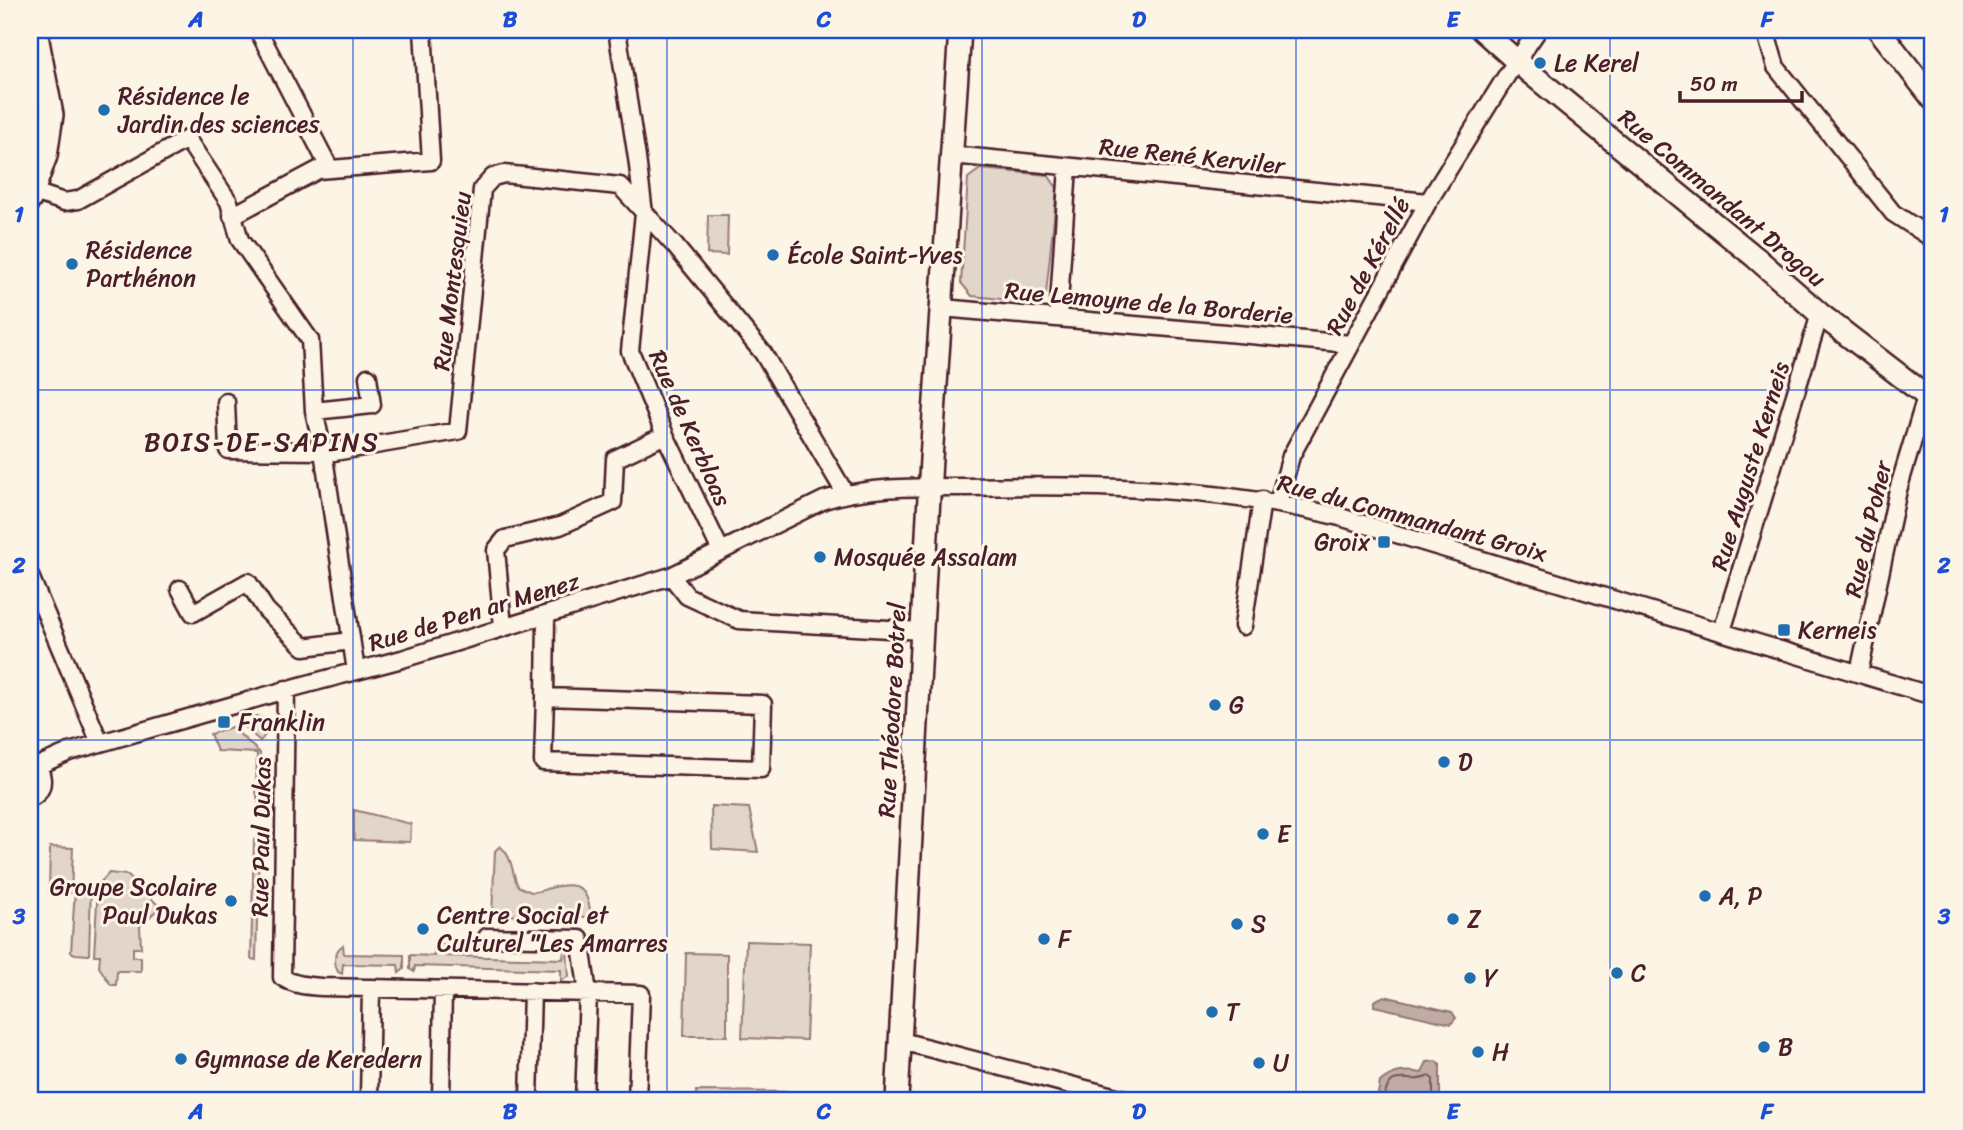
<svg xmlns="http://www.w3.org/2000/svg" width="1963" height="1130" viewBox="0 0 1963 1130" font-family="Sriracha,sans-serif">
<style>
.green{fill:#e2d5ca;stroke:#967a7a;stroke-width:2}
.water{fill:#c0aca5;stroke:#917474;stroke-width:2}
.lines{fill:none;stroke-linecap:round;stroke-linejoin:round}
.shore{stroke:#79575c;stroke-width:2}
.street-casing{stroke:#4a1f2b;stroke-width:21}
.secondary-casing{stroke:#4a1f2b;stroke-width:26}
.street{stroke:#fcf5e5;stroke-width:16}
.secondary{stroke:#fcf5e5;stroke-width:21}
.grid{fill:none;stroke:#1d4ed8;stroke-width:2;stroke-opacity:0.55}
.poi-dot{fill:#1f6fb2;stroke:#fcf5e5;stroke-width:2.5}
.labels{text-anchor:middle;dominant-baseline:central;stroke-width:6;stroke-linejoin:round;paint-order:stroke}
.poi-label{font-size:24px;fill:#4a1f2b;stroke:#fcf5e5;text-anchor:start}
.street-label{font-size:24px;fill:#4a1f2b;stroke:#fcf5e5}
.neighbourhood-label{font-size:26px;letter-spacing:2px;fill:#4a1f2b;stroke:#fcf5e5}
.neatline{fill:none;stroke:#1d4ed8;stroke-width:2.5}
.grid-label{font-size:23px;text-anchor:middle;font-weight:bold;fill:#1d4ed8}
</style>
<rect width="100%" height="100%" fill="#fcf5e5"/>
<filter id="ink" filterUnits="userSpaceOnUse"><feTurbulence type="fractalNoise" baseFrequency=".0143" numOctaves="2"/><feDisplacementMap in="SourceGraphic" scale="14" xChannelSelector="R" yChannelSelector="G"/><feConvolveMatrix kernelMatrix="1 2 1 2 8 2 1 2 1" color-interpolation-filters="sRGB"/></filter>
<g filter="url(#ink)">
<path class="green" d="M980,169l68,6 9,13 -11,106 -14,8 -60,-6 -11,-13 7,-105z
M708,215h20l-1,40 -20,-1z
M256,716l6,2c6,9 6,16 -2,23l-18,-16 8,-7z
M232,727l28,26 -1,53 -3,-15 1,-38 -40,-2 -7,-17z
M711,806l38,2 9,44 -46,-3z
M354,810l57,14 -1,18 -56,-2z
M254,840h5l-3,120 -5,-1z
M500,846c13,11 11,25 18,40 5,2 10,6 15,6 6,0 12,-3 17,-4 29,-8 38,0 41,29l-99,-2 3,-64z
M50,847l23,1 -2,45 -22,-1z
M109,873l18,2 33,32 -20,19 1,22h-8v9h8v14h-24l-1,14h-5l-12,-18 1,-12h-6l4,-70z
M80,884l11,1 -2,70 -14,-1 -4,-2 4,-63z
M746,941l64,2 -4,97 -64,-2z
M435,944h9v12l119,3 1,-10 3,2 2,25 -8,5v-11l-146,-4 -1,6 -4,-3v-14l24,1z
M343,945l1,9 60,1v14l-5,4 -1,-8 -55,-1 -1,10 -4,-2c-5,-9 -4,-21 5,-27z
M686,953l41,1v82h-43z
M696,1091l99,1v8h-99z"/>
<path class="water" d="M1384,996l68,16 4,6 -5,6 -77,-18v-5z
M1436,1061l4,3v36l-63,-1 3,-17c13,-11 24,-12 42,-9l5,-11z"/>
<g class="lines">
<path class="shore" d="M1384,1100c5,-36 25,-13 45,-24l4,3v21"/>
<defs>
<path id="street" d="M258,30l72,139
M617,30l20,128 7,55 -14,138 35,84 56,116
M1765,30l11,37 117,146 40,26
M952,155l476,47
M34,192l30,10 14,-2 109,-61 42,63 11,38 70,100 4,71 9,40 -95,-1 -2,-48
M232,216l86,-46 113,-9 -8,-131
M942,308l409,36
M1058,318l10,-151
M314,411l58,-6 -4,-28
M1278,503l13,-47 137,-254 79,-127 31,-45
M30,576l70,167
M671,576l16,20 52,24 183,11
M180,589l13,24 55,-31 18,28 38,37 47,-6
M1243,626l19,-126
M503,627l-7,-77 9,-11 55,-13 53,-24 2,-43 50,-24
M1722,631l98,-317
M356,671l-33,-220 11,1 124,-21 24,-242 11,-12 11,-3 116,12 55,60 88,107 82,140
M1859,673l39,-183 28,-93
M286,689l-4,288c11,8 26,9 40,10l319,7 -4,106
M545,697l-2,65 218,7 2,-65 -218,-7 1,-82
M37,770l5,-6 27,-12 231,-66 102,-27 269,-83 153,-76c45,-14 95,-13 142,-13 126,-3 252,0 374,30l593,179
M30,798c10,-4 14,-13 11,-24l-10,-8
M487,937l93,2 8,54 -4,107
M901,1041l227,59
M369,1100l2,-112
M441,1100l2,-110
M529,1100l3,-109"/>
<path id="secondary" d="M1482,30l47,42 226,185 65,57 113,87
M1879,30l54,69
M30,200l16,-44 6,-41 -16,-85
M897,1100l34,-641 29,-429"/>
</defs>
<use href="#street" class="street-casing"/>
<use href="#secondary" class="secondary-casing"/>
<use href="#street" class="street"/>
<use href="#secondary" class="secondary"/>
</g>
</g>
<path class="grid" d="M353,30v1070M667,30v1070M982,30v1070M1296,30v1070M1610,30v1070M30,390h1903M30,740h1903"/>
<g class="poi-dot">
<circle cx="1540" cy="63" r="7"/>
<circle cx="104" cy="110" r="7"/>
<circle cx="773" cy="255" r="7"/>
<circle cx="72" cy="264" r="7"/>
<rect x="1377" y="535" width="14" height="14" rx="3.5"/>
<circle cx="820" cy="557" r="7"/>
<rect x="1777" y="623" width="14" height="14" rx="3.5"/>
<circle cx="1215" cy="705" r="7"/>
<rect x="217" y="715" width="14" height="14" rx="3.5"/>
<circle cx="1444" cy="762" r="7"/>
<circle cx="1263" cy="834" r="7"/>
<circle cx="1705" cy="896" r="7"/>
<circle cx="231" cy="901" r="7"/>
<circle cx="1453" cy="919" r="7"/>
<circle cx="1237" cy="924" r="7"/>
<circle cx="423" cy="929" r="7"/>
<circle cx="1044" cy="939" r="7"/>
<circle cx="1617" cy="973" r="7"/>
<circle cx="1470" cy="978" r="7"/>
<circle cx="1212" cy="1012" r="7"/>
<circle cx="1764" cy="1047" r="7"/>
<circle cx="1478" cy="1052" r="7"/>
<circle cx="181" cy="1059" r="7"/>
<circle cx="1259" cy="1063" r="7"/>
</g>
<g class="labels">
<g class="poi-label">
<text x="1554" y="63">Le Kerel</text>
<text x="118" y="96">Résidence le<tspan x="118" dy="28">Jardin des sciences</tspan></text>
<text x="86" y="250">Résidence<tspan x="86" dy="28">Parthénon</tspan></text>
<text x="787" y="255">École Saint-Yves</text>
<text x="1370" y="542" text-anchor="end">Groix</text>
<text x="834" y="557">Mosquée Assalam</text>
<text x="1798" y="630">Kerneis</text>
<text x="1229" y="705">G</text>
<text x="238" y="722">Franklin</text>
<text x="1458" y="762">D</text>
<text x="1277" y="834">E</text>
<text x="217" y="887" text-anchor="end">Groupe Scolaire<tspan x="217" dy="28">Paul Dukas</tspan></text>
<text x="1719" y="896">A, P</text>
<text x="437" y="915">Centre Social et<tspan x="437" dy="28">Culturel "Les Amarres</tspan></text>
<text x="1467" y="919">Z</text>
<text x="1251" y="924">S</text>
<text x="1058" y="939">F</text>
<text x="1631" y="973">C</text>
<text x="1484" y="978">Y</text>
<text x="1226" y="1012">T</text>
<text x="1778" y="1047">B</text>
<text x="1492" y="1052">H</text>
<text x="195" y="1059">Gymnase de Keredern</text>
<text x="1273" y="1063">U</text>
</g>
<g class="street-label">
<text transform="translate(1192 156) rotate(6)">Rue René Kerviler</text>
<text transform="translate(1722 198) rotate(40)">Rue Commandant Drogou</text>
<text transform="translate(1368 266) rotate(-62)">Rue de Kérellé</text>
<text transform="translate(452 281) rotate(-83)">Rue Montesquieu</text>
<text transform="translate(1149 303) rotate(5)">Rue Lemoyne de la Borderie</text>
<text transform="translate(690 428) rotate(66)">Rue de Kerbloas</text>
<text transform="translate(1750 466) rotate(-73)">Rue Auguste Kerneis</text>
<text transform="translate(1412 518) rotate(15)">Rue du Commandant Groix</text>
<text transform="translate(1868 529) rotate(-77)">Rue du Poher</text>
<text transform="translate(474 612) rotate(-17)">Rue de Pen ar Menez</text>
<text transform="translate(892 710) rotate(-87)">Rue Théodore Botrel</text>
<text transform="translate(261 837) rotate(-89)">Rue Paul Dukas</text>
</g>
<g class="neighbourhood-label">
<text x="262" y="442">BOIS-DE-SAPINS</text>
</g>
</g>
<rect width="1963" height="1130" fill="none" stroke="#fcf5e5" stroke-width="77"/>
<path d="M1680 91v10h122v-10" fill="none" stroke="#4a1f2b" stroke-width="3.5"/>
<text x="1690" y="91" font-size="21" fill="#4a1f2b" stroke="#fcf5e5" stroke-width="5" paint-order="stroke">50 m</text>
<rect x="38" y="38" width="1886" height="1054" class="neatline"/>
<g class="grid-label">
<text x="196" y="27">A</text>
<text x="510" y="27">B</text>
<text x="824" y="27">C</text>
<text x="1139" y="27">D</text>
<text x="1453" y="27">E</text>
<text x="1767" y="27">F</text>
<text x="19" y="222">1</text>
<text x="1944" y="222">1</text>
<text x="19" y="573">2</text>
<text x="1944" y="573">2</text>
<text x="19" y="924">3</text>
<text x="1944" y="924">3</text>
<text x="196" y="1119">A</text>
<text x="510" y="1119">B</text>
<text x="824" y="1119">C</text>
<text x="1139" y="1119">D</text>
<text x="1453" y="1119">E</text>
<text x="1767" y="1119">F</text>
</g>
</svg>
